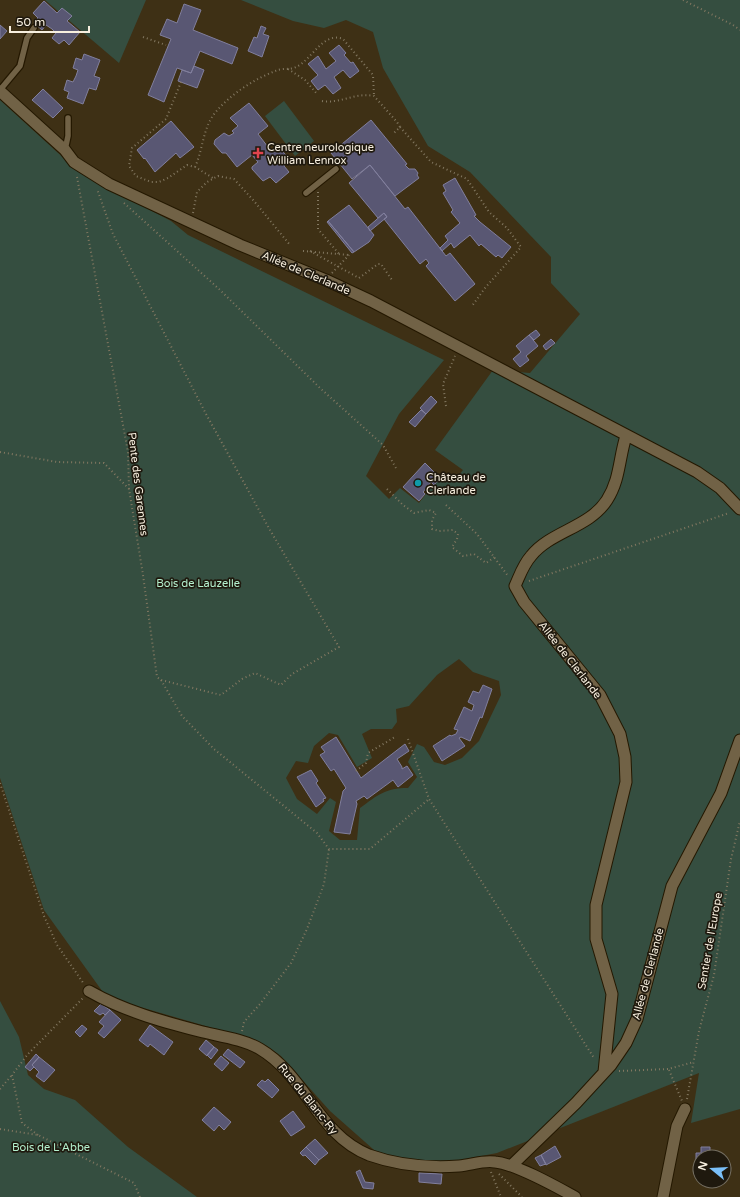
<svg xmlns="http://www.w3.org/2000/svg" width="740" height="1197" viewBox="0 0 740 1197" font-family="'Varela Round',sans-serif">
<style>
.green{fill:#354e40;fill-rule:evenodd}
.building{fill:#595773;stroke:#817f9d}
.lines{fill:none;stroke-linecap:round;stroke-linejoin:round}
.lane-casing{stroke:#241800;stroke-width:8}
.street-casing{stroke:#241800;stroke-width:13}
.path{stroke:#837861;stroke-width:2;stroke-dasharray:1 3;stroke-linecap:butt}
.lane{stroke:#716246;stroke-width:5.5}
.street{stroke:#716246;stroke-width:11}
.health-dot{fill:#e0444e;stroke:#1f190e;stroke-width:1.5}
.culture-dot{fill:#0f9aa8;stroke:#1f190e;stroke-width:1.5}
.labels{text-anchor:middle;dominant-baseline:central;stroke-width:3.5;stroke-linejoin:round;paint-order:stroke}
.poi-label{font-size:11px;fill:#f7efdf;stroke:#1f190e;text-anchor:start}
.street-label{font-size:11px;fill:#f7efdf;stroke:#1f190e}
.park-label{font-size:11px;fill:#b4f0ce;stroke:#1f190e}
</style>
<rect width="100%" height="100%" fill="#3e3015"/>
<path class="green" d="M45,0h101l-27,63z
M241,0h499v1109l-49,14 8,-50 -202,80 -58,11 -57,-7 -52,-46 -49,-55 -14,-10 -13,-6 -121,-35 -28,-10 -61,-85 -44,-132v-678l80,73 91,48 17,14 256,125 -45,54 -33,62 23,23 11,-11 19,15c11,-13 20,-30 40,-28l4,-5 -28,-20 58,-80 37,3 50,-59 -29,-31v-26l-81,-85 -42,-26 -45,-78 -10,-36 -27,-12 -22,8 -31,-7zM459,659l14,13 26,9 2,14 -22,46 -17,17 -17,7 -11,-3 -10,-15 -7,-3 -9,18 9,15 -9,11c-23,0 -30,7 -48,20l-3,32h-17l-11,-9 7,-29 -6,-4 -13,16 -20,-15 -11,-21 10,-17 12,2 6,-17 15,-13 9,2 19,32 15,-9 -10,-24 9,-5h21l5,-7 -1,-13 13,-3 28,-31z
M284,101l30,40 -19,15 -30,-40z
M0,1001l19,36 9,38 16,14 31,11 53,47 69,50h-197z"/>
<path class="building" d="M44,1l13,12 5,-5 10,8 -5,5 13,11 -11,13 -5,-5 -5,4 -7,-6 4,-5 -4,-4 -6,-4 -4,5 -8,-7 4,-5 -5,-5z
M184,4l17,6 -8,20 45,18 -6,16 -32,-13 -9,22 -14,-5 -13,34 -16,-7 23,-56 -11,-4 7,-16 10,4z
M0,25l7,6 -7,8z
M261,26l5,2 -3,6 6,2 -7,21 -14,-6 6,-14 3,1z
M339,45l7,8 -2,2 7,8 2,-1 6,9 -9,7 -7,-8 -9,7 7,11 -8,6 -8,-9 -7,5 -7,-9 7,-6 -10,-11 10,-8 8,13 10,-8 -7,-8z
M84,54l16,6 -6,16 6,2 -4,12 -7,-2 -6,16 -16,-6 2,-6 -5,-2 3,-10 6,2 3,-6 2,-6 -5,-2 3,-10 6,2z
M194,66l10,4 -7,18 -19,-7 4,-11 9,3z
M43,89l20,19 -10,10 -21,-18z
M249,103l19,23 -10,8 13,17 6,-5 2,1 10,12v2l-5,5 5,6 -13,11 -6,-6 -7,4 -11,-12v-2l6,-5 -6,-7 -15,12 -11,-14h-4l-8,-9 1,-4 9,-7 5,3 5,-3 -2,-2 6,-5 -8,-8z
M371,120l36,44 -2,1 4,4h6l3,4 -1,2 2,3 -24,18 -25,-31 -18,14 -21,-26z
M171,121l23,26 -14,11 -4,-5 -21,19 -10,-14 -1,1 -7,-9z
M370,165l35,44 3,-2 38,49 4,-3 25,31 -20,17 -29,-35 3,-3 -3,-4 -6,5 -36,-45 3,-2 -3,-4 -6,5 -29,-35z
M455,178l21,37 -2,1 6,6 31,25 -9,11 -4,-3 -2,2 -15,-13 -2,2 -9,-11 -16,13 -3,-5 -9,8 -2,-3 8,-8 -3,-4 15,-13 -9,-11 2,-2 -10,-17 3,-2 -3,-6z
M349,205l25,30 -5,7 -15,10 -26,-31z
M384,213l3,4 -17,14 -2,-4z
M328,221l26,31 -2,1 -25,-31z
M536,330l4,5 -6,5 -5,-5z
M529,335l9,11 -12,10 3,4 -9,7 -7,-8 8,-7 -5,-6z
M551,339l4,4 -9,7 -3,-4z
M431,396l6,6 -11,12 -6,-6z
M421,410l5,4 -11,13 -6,-5z
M425,463l15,15 -6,7 -3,-3 -8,10 2,2 -6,7 -16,-14z
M483,685l9,4 -10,29 -2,-1 -10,24 -9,-4 -2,1 6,8 -23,15 -9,-15 17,-11 1,1 5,-2 2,-4 -4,-1 10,-22 8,4 2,-6 -6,-3 5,-11 6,2z
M336,737l25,41 44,-34 4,7 -12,8 5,8v2l5,-3 6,9 -15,12 -5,-7 -26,19 -3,-3 -8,5 1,3 -7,30 -16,-2 9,-41 3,-3 -12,-19 -3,2 -11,-16 5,-3 -4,-5z
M311,770l7,11 -2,2 10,15 -3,1 1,2 -8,6 -19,-30z
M101,1004l9,6 -5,5 -2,-2 -3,2 -6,-4z
M110,1010l11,10 -17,18 -6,-5 6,-7 -5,-4z
M82,1025l5,4 -7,8 -5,-5z
M150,1025l23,17 -9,13 -14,-11 -2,3 -9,-7z
M206,1040l8,7 -7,9 -8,-7z
M214,1047l4,3 -7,9 -4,-4z
M228,1049l17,13 -5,6 -17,-13z
M36,1054l3,3 -7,8 2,2 -4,4 -5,-4z
M221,1056l8,7 -7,8 -8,-7z
M39,1057l16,13 -11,12 -8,-6 3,-4 -7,-7z
M268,1079l11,11 -7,8 -15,-13 5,-5 3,2z
M214,1107l17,15 -7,8 -5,-5 -5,6 -12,-11z
M293,1111l12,16 -14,9 -11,-15z
M315,1139l13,14 -9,7 -13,-13z
M555,1146l6,11 -15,8 -5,-10z
M306,1147l13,13 -4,5 -10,-10 -2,1 -3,-3z
M701,1147h9v6l4,1v3h-14v13h-4v-17h5z
M541,1155l5,9 -6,2 -5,-8z
M360,1170l5,12 9,1 -1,6 -10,-1 -7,-16z
M419,1173l23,1 -1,10 -22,-2z"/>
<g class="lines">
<defs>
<path id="lane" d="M0,90l20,-24 7,-28 7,-10
M65,150l3,-14v-18
M306,193l30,-24"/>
<path id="street" d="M0,91l65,59 9,12 35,22 131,61 86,35 45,21 326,171 23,16 20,21
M89,991c35,20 72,30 110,40 20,5 44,8 61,18 47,28 57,85 109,106 28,10 61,13 90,11 12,-1 24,-6 36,-4 21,2 60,24 80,35
M604,1072l8,-78 -16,-55v-34l30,-123 -1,-25 -5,-23 -20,-39 -76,-93 -9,-16c5,-11 8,-21 16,-30 20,-25 58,-28 76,-56 13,-20 12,-42 19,-64
M511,1166l65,-63 35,-38 15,-22 11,-24 35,-133 49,-93 19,-53
M663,1197l14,-71 8,-17"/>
</defs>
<use href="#lane" class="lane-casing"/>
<use href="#street" class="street-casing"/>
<path class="path" d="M683,0l50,25 7,5
M143,37l23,8
M288,69l17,11 12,14
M181,82l-15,37 -34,29 -3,18 7,10 15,6h8l9,-4 19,-13 8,2 18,11
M322,101c18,3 34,-9 52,-5l23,26 3,5 -7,7
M400,127l31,35 36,17 22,33 18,16 14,19 -36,41 -13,18
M195,167c8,-17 8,-40 20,-54 15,-19 41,-35 63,-43 6,-2 13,0 18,-3 16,-7 27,-36 47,-28l30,36 1,21
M77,177l51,275 1,37 14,86 14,102 4,3 60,15 21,-16 13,-6 26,12 11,-11 47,-27 -69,-117 -64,-116 -93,-180 -16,-45
M318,192v37l21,25
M124,203l95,86 101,99 63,57 14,25
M193,213l4,-21 10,-10 11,-6 16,3 20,22 36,44
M303,251l46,4
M310,251l49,27 19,-14h3l11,16
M332,273l17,-18
M446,406l-3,-22 12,-28
M0,452l57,10 47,1 25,26
M387,489l16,16 11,8 15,-3 7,3 -4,7v9l7,2 14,-1 5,4 -1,5 -5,8 11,9 11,-2 12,9 9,-6
M446,505l31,29 31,42
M529,581l200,-68
M161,680l21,36 32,33 103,84 12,16h41l59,-50
M408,739l21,60 165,259
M356,771l10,-8 2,-10 27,-16
M0,783l44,133 13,29 27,39
M242,1031l2,-9 16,-18 31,-41 16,-34 17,-45 5,-35
M669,1070l13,31
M619,1071l49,-2 26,-7
M0,1089l12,-14
M687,1099l12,-68 15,-56 17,-116 9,-38
M0,1129l38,6 96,48 6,14
M38,1135l-16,-12 -10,-48 16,-21 55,-56
M491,1172l10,25
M499,1174l23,23"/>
<use href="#lane" class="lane"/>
<use href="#street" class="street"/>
</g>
<path class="health-dot" d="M256 147h4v4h4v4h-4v4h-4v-4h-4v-4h4z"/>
<circle class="culture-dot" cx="418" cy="483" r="4"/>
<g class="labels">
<g class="poi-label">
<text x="267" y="147">Centre neurologique<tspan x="267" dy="13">William Lennox</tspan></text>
<text x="426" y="477">Château de<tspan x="426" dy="13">Clerlande</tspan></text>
</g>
<g class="street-label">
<text transform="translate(306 273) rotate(23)">Allée de Clerlande</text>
<text transform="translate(138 484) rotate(83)">Pente des Garennes</text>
<text transform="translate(570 660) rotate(52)">Allée de Clerlande</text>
<text transform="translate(710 941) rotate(-80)">Sentier de l'Europe</text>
<text transform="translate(648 974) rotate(-75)">Allée de Clerlande</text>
<text transform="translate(308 1099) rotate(51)">Rue du Blanc-Ry</text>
</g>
<g class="park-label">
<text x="198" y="583">Bois de Lauzelle</text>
<text x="51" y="1147">Bois de L'Abbe</text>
</g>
</g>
<g transform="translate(712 1169) rotate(288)"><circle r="19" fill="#1f190e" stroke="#756f62"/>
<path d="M0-3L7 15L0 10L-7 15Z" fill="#7abff8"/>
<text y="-6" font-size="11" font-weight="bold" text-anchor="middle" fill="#f7efdf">N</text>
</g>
<path d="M10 26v6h79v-6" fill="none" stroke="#f7efdf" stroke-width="2"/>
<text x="16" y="26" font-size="12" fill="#f7efdf" stroke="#1f190e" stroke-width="3" paint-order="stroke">50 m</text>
</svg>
